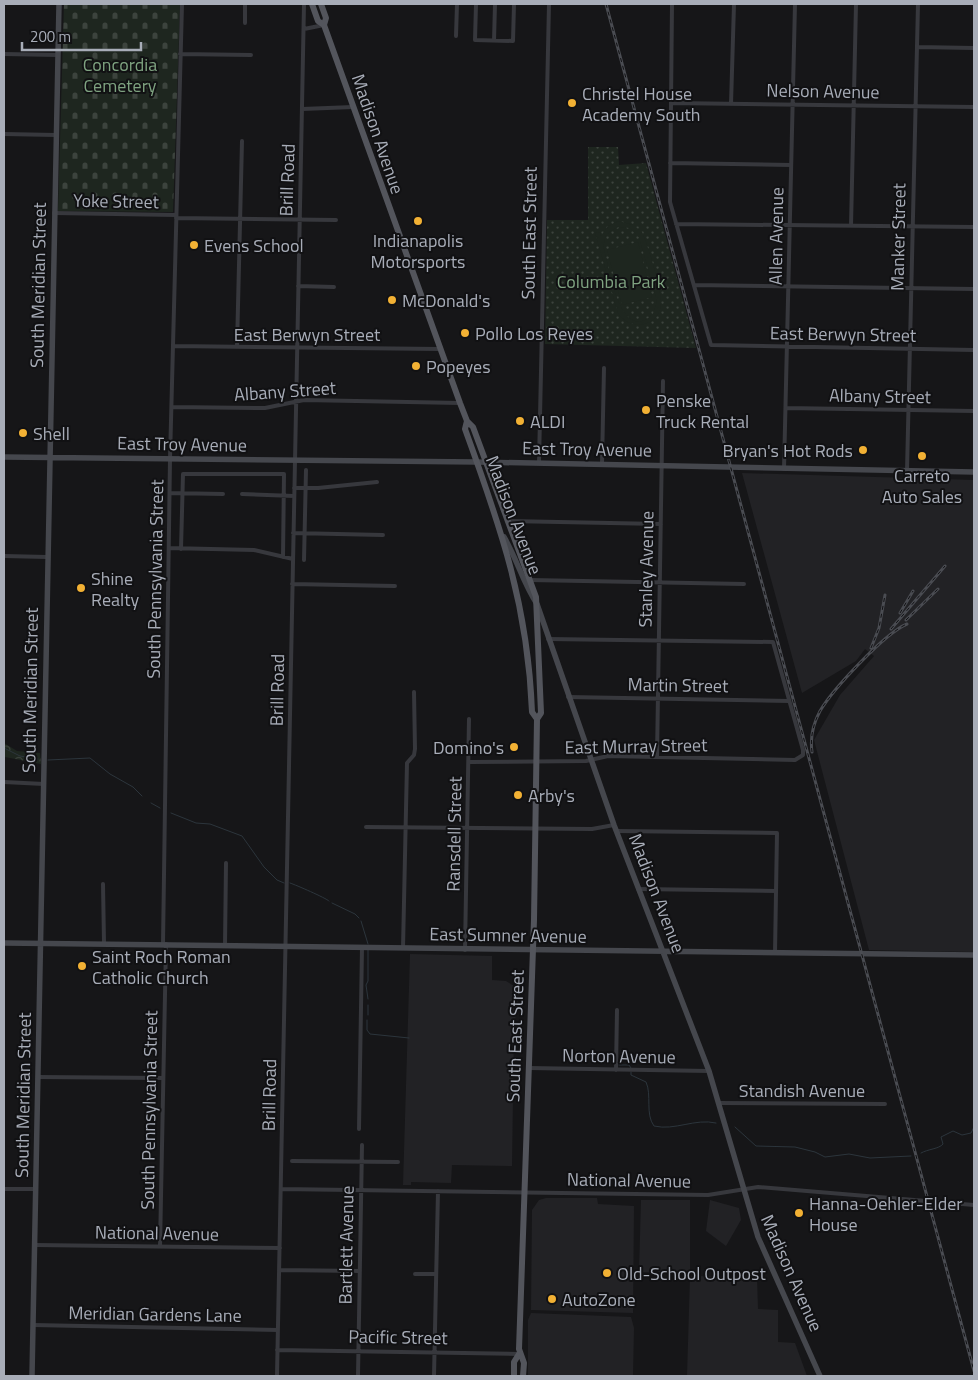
<svg xmlns="http://www.w3.org/2000/svg" width="978" height="1380" viewBox="0 0 978 1380" font-family="'Titillium Web',sans-serif">
<style>
.built{fill:#222225}
.grass{fill:url(#grass-dots)}
.forest{fill:url(#forest-crowns)}
.cemetery{fill:url(#cemetery-stones)}
.pitch{fill:#1e261f;fill-rule:evenodd}
.lines{fill:none;stroke-linecap:round;stroke-linejoin:round}
.stream{stroke:#2c353c;stroke-width:1}
.street{stroke:#37383d;stroke-width:4}
.secondary{stroke:#45474d;stroke-width:5.5}
.primary{stroke:#53555c;stroke-width:6}
.rail-casing{stroke:#4a4c52;stroke-width:3}
.rail{stroke:#111113;stroke-width:1;stroke-dasharray:4;stroke-linecap:butt}
.poi-dot{fill:#f2b134;stroke:#111113;stroke-width:2}
.labels{text-anchor:middle;dominant-baseline:central;stroke-width:4;stroke-linejoin:round;paint-order:stroke}
.park-label{font-size:18px;fill:#7fa381;stroke:#111113}
.street-label{font-size:18px;fill:#a8adb8;stroke:#111113}
.poi-label{font-size:18px;fill:#a8adb8;stroke:#111113;text-anchor:start}
</style>
<defs>
<pattern id="grass-dots" width="8" height="8" patternUnits="userSpaceOnUse" patternTransform="scale(1.25)"><rect width="8" height="8" fill="#1e261f"/><path d="M2 2h.1M6 6h.1" fill="none" stroke="#3c433d" stroke-width="1.8" stroke-linecap="round"/></pattern>
<pattern id="forest-crowns" width="20" height="18" patternUnits="userSpaceOnUse" patternTransform="scale(1.25)"><rect width="20" height="18" fill="#1e261f"/><path d="M2 6a3 3 0 1 1 6 0M12 15a3 3 0 1 1 6 0" fill="none" stroke="#3c433d"/></pattern>
<pattern id="cemetery-stones" width="16" height="16" patternUnits="userSpaceOnUse" patternTransform="scale(1.25)"><rect width="16" height="16" fill="#1e261f"/><path d="M2 7V4a2 2 0 0 1 4 0v3zM10 15v-3a2 2 0 0 1 4 0v3z" fill="#3c433d"/></pattern>
</defs>
<rect width="100%" height="100%" fill="#161618"/>
<path class="built" d="M742,473l232,7v472l-105,-2 -55,-210 26,-45 34,-39 -9,-7 -9,12 -54,32z
M410,954l82,2v24l14,1 14,9 -6,37 -2,139 -60,-1 -1,18 -40,-1v3h-8z
M546,1198h51l1,6 36,2 -1,107 -102,-3 1,-100 7,-10z
M641,1200h49v73l-51,-1z
M710,1200l29,8 2,12 -15,26 -20,-15z
M690,1276l67,1 1,32 20,1v32l17,1 12,33h-120z
M531,1313l100,4 3,11 -1,48h-105v-56z"/>
<path class="grass" d="M588,147h30l1,18 27,-2 50,185 -151,-4 2,-124h41z"/>
<path class="forest" d="M4,743l13,8 23,2 1,11 -36,-7z"/>
<path class="cemetery" d="M64,4h116l-7,208 -115,-1z"/>
<path class="pitch" d="M619,221l14,4 9,7c6,13 20,59 19,72 -2,24 -32,27 -43,9l-23,-80 5,-1 1,4 7,-10zM619,227l11,1 9,9 18,64 -4,13c-33,32 -44,-47 -49,-65 -1,-12 4,-19 15,-22z
M638,242l14,55 -30,8 -15,-55z"/>
<g class="lines">
<path class="stream" d="M4,748l16,8 18,3
M48,760l42,-2 20,16 23,13 9,9
M151,803l9,5
M171,813l25,10 14,1 32,12 22,31 13,13 7,3
M290,883c6,2 36,15 39,18
M332,903l23,11 4,4
M361,921l7,23
M368,950v31l-2,4 2,14
M368,1005v10
M367,1020v10l3,4 39,4
M585,1055l18,8
M619,1065h10l2,3
M631,1072v3l15,7c6,13 -1,32 8,44 21,5 41,-8 62,-3
M735,1127l21,19 39,1 20,5 10,5 24,-3 21,4 41,-2
M921,1153c7,-4 18,-4 22,-9l-2,-7 12,-6 9,4 9,-2 3,-6"/>
<path class="street" d="M476,4l-1,36 38,1 1,-37
M672,4l-2,198 41,143 263,5
M245,23v-19
M304,29l20,-4
M456,36l1,-32
M494,41l1,-37
M917,47l57,1
M4,54l54,1
M180,54l71,1
M671,103l303,4
M731,104l3,-100
M302,109l51,-2
M4,134l52,1
M670,163l121,2
M54,213l122,2
M176,218l160,2
M676,224l298,3
M851,226l5,-222
M694,285l280,4
M298,286l36,1
M173,346l267,3
M237,347l5,-206
M172,407l93,1 39,-8 156,3
M786,408l188,3
M539,463l10,-459
M602,464l2,-96
M784,469l11,-465
M907,471l11,-467
M294,488h24l59,-6
M170,493l53,1
M242,494l52,2
M508,521l153,3
M293,533l90,2
M169,548l85,2 39,9
M181,549l2,-75h101l-1,83
M4,556l43,1
M304,560l2,-90
M530,580l214,4
M292,584l103,2
M568,697l221,4
M657,757l6,-376
M470,762l116,-1 22,-5 187,4 8,-5v-5l-30,-108 -225,-3
M4,782l40,2
M366,827l226,2 22,-4
M617,831l160,2 -2,120
M103,884l1,59
M638,889l138,2
M163,944l7,-485 12,-455
M225,945l1,-82
M403,948l4,-185 7,-8 1,-6 -1,-57
M465,950l4,-231
M529,1068l180,3
M616,1070l1,-60
M38,1077l125,1
M719,1103l166,1
M359,1129l3,-182
M292,1161l106,1
M4,1189h32
M281,1189l427,6 50,-8 216,18
M35,1245l245,3
M160,1247l6,-303
M279,1270l81,1
M415,1274h21
M33,1325l245,5
M277,1350l242,4
M277,1376l27,-1372
M358,1376l4,-231
M434,1376l4,-185"/>
<path class="secondary" d="M4,457l473,5 497,10
M504,537c13,22 19,46 33,67l77,221 95,246 49,166 62,139
M4,943l970,12
M32,1376l27,-1372"/>
<path class="primary" d="M312,4l6,17 6,4
M321,4l5,14 -2,7 136,378 7,18 6,6 63,170 5,116 -4,6 -3,201 -15,429 5,14 -1,13
M467,421l-2,8c36,99 63,177 67,283l5,7
M514,1376v-14l5,-8"/>
<defs>
<path id="rail" d="M606,4l368,1367
M900,613l13,-22
M906,620l32,-31
M891,629l54,-63
M871,648l8,-20 6,-33
M812,752c-2,-14 1,-28 8,-41 13,-22 65,-78 87,-87"/>
</defs>
<use href="#rail" class="rail-casing"/>
<use href="#rail" class="rail"/>
</g>
<g class="poi-dot">
<circle cx="572" cy="103" r="5"/>
<circle cx="418" cy="221" r="5"/>
<circle cx="194" cy="245" r="5"/>
<circle cx="392" cy="300" r="5"/>
<circle cx="465" cy="333" r="5"/>
<circle cx="416" cy="366" r="5"/>
<circle cx="646" cy="410" r="5"/>
<circle cx="520" cy="421" r="5"/>
<circle cx="23" cy="433" r="5"/>
<circle cx="863" cy="450" r="5"/>
<circle cx="922" cy="456" r="5"/>
<circle cx="81" cy="588" r="5"/>
<circle cx="514" cy="747" r="5"/>
<circle cx="518" cy="795" r="5"/>
<circle cx="82" cy="966" r="5"/>
<circle cx="799" cy="1213" r="5"/>
<circle cx="607" cy="1273" r="5"/>
<circle cx="552" cy="1299" r="5"/>
</g>
<g class="labels">
<g class="park-label">
<text x="120" y="64">Concordia<tspan x="120" dy="21">Cemetery</tspan></text>
<text x="611" y="281">Columbia Park</text>
</g>
<g class="street-label">
<text transform="translate(823 91) rotate(1)">Nelson Avenue</text>
<text transform="translate(378 134) rotate(71)">Madison Avenue</text>
<text transform="translate(287 180) rotate(-88)">Brill Road</text>
<text transform="translate(116 201) rotate(1)">Yoke Street</text>
<text transform="translate(529 233) rotate(-89)">South East Street</text>
<text transform="translate(776 236) rotate(-89)">Allen Avenue</text>
<text transform="translate(898 237) rotate(-89)">Manker Street</text>
<text transform="translate(38 285) rotate(-89)">South Meridian Street</text>
<text x="307" y="334">East Berwyn Street</text>
<text transform="translate(843 334) rotate(1)">East Berwyn Street</text>
<text transform="translate(285 391) rotate(-4)">Albany Street</text>
<text transform="translate(880 396) rotate(1)">Albany Street</text>
<text transform="translate(182 444) rotate(1)">East Troy Avenue</text>
<text transform="translate(587 449) rotate(1)">East Troy Avenue</text>
<text transform="translate(514 515) rotate(69)">Madison Avenue</text>
<text transform="translate(646 569) rotate(-89)">Stanley Avenue</text>
<text transform="translate(155 579) rotate(-89)">South Pennsylvania Street</text>
<text transform="translate(678 685) rotate(1)">Martin Street</text>
<text transform="translate(30 690) rotate(-89)">South Meridian Street</text>
<text transform="translate(277 690) rotate(-89)">Brill Road</text>
<text transform="translate(636 746) rotate(-1)">East Murray Street</text>
<text transform="translate(454 834) rotate(-89)">Ransdell Street</text>
<text transform="translate(657 893) rotate(69)">Madison Avenue</text>
<text transform="translate(508 935) rotate(1)">East Sumner Avenue</text>
<text transform="translate(515 1036) rotate(-88)">South East Street</text>
<text transform="translate(619 1056) rotate(1)">Norton Avenue</text>
<text x="802" y="1090">Standish Avenue</text>
<text transform="translate(23 1095) rotate(-89)">South Meridian Street</text>
<text transform="translate(269 1095) rotate(-89)">Brill Road</text>
<text transform="translate(149 1110) rotate(-89)">South Pennsylvania Street</text>
<text transform="translate(629 1180) rotate(1)">National Avenue</text>
<text transform="translate(157 1233) rotate(1)">National Avenue</text>
<text transform="translate(346 1245) rotate(-89)">Bartlett Avenue</text>
<text transform="translate(792 1273) rotate(66)">Madison Avenue</text>
<text transform="translate(155 1314) rotate(1)">Meridian Gardens Lane</text>
<text transform="translate(398 1337) rotate(1)">Pacific Street</text>
</g>
<g class="poi-label">
<text x="582" y="93">Christel House<tspan x="582" dy="21">Academy South</tspan></text>
<text x="418" y="240" text-anchor="middle">Indianapolis<tspan x="418" dy="21">Motorsports</tspan></text>
<text x="204" y="245">Evens School</text>
<text x="402" y="300">McDonald's</text>
<text x="475" y="333">Pollo Los Reyes</text>
<text x="426" y="366">Popeyes</text>
<text x="656" y="400">Penske<tspan x="656" dy="21">Truck Rental</tspan></text>
<text x="530" y="421">ALDI</text>
<text x="33" y="433">Shell</text>
<text x="853" y="450" text-anchor="end">Bryan's Hot Rods</text>
<text x="922" y="475" text-anchor="middle">Carreto<tspan x="922" dy="21">Auto Sales</tspan></text>
<text x="91" y="578">Shine<tspan x="91" dy="21">Realty</tspan></text>
<text x="504" y="747" text-anchor="end">Domino's</text>
<text x="528" y="795">Arby's</text>
<text x="92" y="956">Saint Roch Roman<tspan x="92" dy="21">Catholic Church</tspan></text>
<text x="809" y="1203">Hanna-Oehler-Elder<tspan x="809" dy="21">House</tspan></text>
<text x="617" y="1273">Old-School Outpost</text>
<text x="562" y="1299">AutoZone</text>
</g>
</g>
<rect width="978" height="1380" fill="none" stroke="#a8adb8" stroke-width="10"/>
<path d="M22 42v8h119v-8" fill="none" stroke="#a8adb8" stroke-width="2.5"/>
<text x="30" y="42" font-size="15" fill="#a8adb8" stroke="#111113" stroke-width="4" paint-order="stroke">200 m</text>
</svg>
